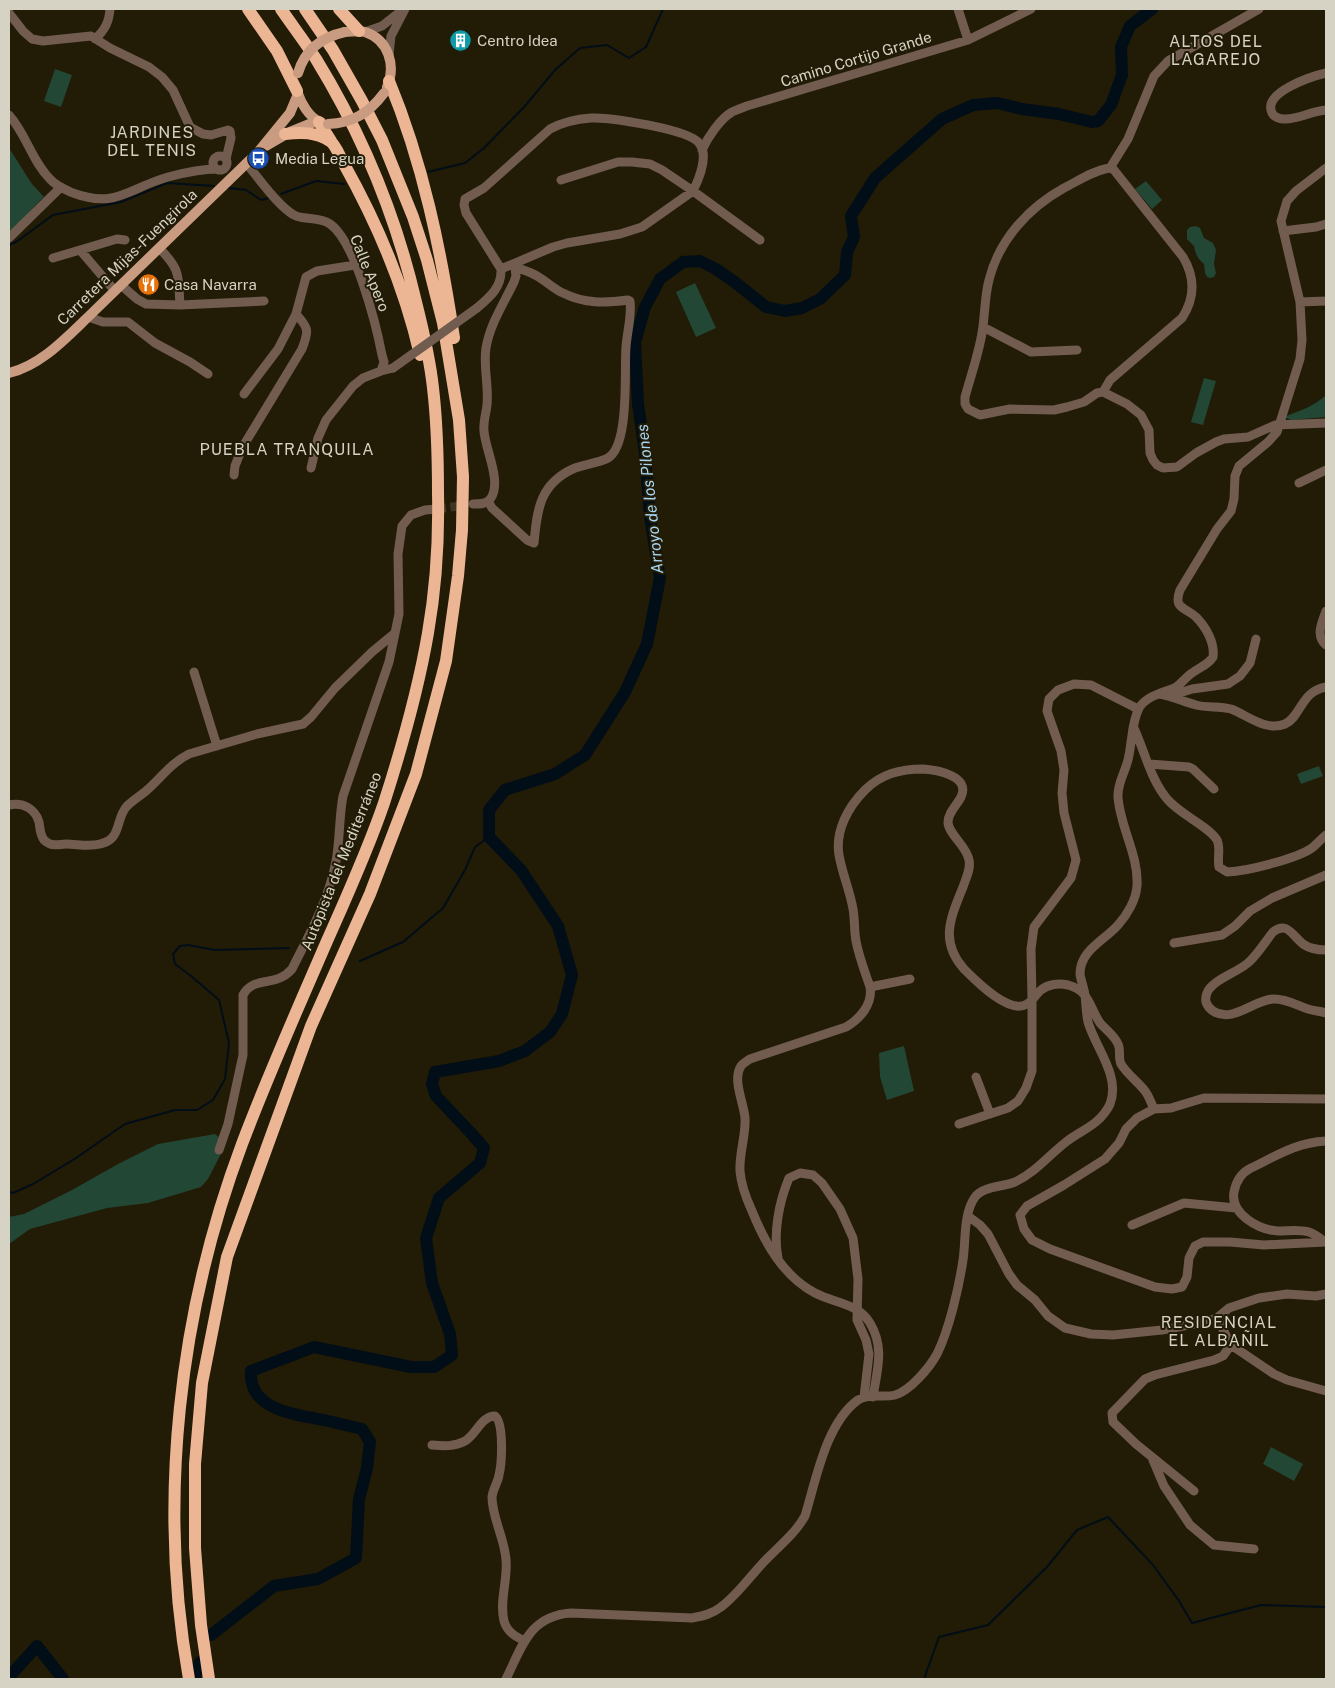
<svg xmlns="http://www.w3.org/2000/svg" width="1335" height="1688" viewBox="0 0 1335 1688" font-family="'Public Sans',sans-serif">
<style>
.green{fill:#224734}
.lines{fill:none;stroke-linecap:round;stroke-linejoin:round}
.stream{stroke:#010e17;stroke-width:2}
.river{stroke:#010e17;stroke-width:12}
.minor-tunnel{stroke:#3d3622;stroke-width:9;stroke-dasharray:9 4.5;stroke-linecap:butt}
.minor{stroke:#715c4f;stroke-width:9}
.major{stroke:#c99c81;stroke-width:10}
.highway{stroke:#ecb695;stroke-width:12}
.minor-bridge{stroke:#715c4f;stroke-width:9}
.major-bridge{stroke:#c99c81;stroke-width:10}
.labels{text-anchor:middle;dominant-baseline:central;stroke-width:4;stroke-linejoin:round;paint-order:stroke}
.poi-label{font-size:15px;fill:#d6d2c4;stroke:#221b06;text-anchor:start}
.street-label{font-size:15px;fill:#d6d2c4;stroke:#221b06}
.neighbourhood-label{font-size:16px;letter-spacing:1px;fill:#d6d2c4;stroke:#221b06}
.water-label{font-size:16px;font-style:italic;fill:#a7d6f4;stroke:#221b06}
</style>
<rect width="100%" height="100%" fill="#221b06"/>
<path class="green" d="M55,69l17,6 -11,32 -17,-6z
M9,148l23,36 12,13c-13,11 -22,26 -35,36z
M1146,181l16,19 -10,9 -17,-20z
M1196,226l4,2 4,10 9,5 3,7 -2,14 2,9 -2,4 -4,1 -3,-1 -2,-4 -1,-9c-7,-6 -8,-9 -10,-18l-7,-7v-9l3,-3z
M695,283l21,45 -20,9 -20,-45z
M1204,378l12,3 -13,44 -12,-3z
M1326,395v22l-35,3 -7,-3c15,-6 31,-11 42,-22z
M1319,766l4,10 -22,8 -4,-10z
M904,1046l10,45 -27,9 -7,-23 -1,-24z
M215,1134l6,5 3,9 -16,31 -7,8 -53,16 -41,5 -77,21 -21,15v-27l15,-3 48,-24 46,-26 40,-20z
M1271,1447l32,17 -9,17 -31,-17z"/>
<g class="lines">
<path class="stream" d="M428,172l37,-9 19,-15 41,-42 30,-36 25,-22 27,-3 22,13 17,-11 17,-38
M229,188l17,2 15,10 8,-2
M281,194l35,-13 28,3
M9,245l7,-3 37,-27 68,-13 46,-19 47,3
M360,961l43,-19 40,-34 22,-38 10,-23 14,-10
M9,1192l4,1 20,-9 40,-24 52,-36 50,-14h22l16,-10 12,-21 4,-36 -10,-43 -28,-24 -16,-12 -2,-10 7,-8 8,-1 27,5 74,-2
M924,1679l15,-42 49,-12 59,-58 30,-37 31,-13 45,48 26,36 13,22 69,-18 65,2"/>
<path class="river" d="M211,1635l63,-49 44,-7 38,-21 3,-59 8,-31 3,-26 -8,-13c-13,-3 -25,-6 -38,-9 -28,-5 -76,-10 -73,-49l63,-24 97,20h23l18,-12 -2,-21 -18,-51 -6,-45 13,-40 41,-35 4,-15 -14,-16 -34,-36 -4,-12 3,-12 64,-11 26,-10 25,-19 12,-18 10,-39 -14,-49 -37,-56 -32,-33v-27l16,-20 50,-16 30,-19 40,-63 22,-48 13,-66 -10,-61 -5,-64 -7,-49 -3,-62 10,-35 15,-28 23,-17 17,-1 16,8 20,14 30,24 19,4 17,-3 18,-9 25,-24 2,-23 7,-15 -3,-21 24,-38 67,-59 31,-14 24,-2 25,6 37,5 33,8 6,-1 13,-16 11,-30 -1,-28 9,-21 22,-17
M195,1676l5,-14
M9,1677l28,-31 26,33"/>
<path class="minor-tunnel" d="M437,509l29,-4"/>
<path class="minor" d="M958,9l10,31
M9,13l14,18 9,8 11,2 48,-5 19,12 39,19 13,10 11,13 17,37 13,7 8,1 17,-5 2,1 1,7 -5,21
M365,32l17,-6 19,-15
M95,39c10,-9 14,-17 15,-30
M389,55l2,-19 14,-27
M1326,73c-13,3 -64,19 -54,40 2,4 8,6 13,6 14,0 27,-8 41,-9
M9,115c17,19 23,46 41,64 6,7 14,10 23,14 43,16 56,-5 95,-16 15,-4 33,-8 49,-8
M702,150c6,-13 18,-31 30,-38 4,-2 10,-4 15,-6l221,-66 63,-31
M213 163a7 7 0 1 1 14 0a7 7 0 1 1-14 0Z
M246,163c12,14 34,46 50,53 11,4 24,1 34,8 25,17 46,100 52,131l2,7 -3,9 12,-3
M1110,168c-16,2 -32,13 -46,20 -36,20 -65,52 -75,92 -4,15 -4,31 -6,46 -2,21 -12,49 -18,71v7l3,5 12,6 30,-6 44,1 13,-3 17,-5 13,-9 6,-1 24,12 14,11 8,15 1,23 3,7 4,5 6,3 14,-1 19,-14 20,-11 8,-3 24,-2 27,-12 51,-2
M1110,168l18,-29 26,-63 14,-15 91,-52
M561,180l57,-18h14l18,2 12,6 31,21 67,49
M1283,231l33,-4 10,-3
M9,238l51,-50
M159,248c22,22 19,27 21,57
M80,250l35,41
M53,258l64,-19 8,1
M121,285l16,14 9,5 34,1 84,-4
M1300,302l26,-1
M477,308c13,-11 25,-21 24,-39l52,-22 14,-4 53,-9 22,-7 51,-36c6,-12 16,-36 6,-48 -11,-14 -90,-26 -108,-25 -15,1 -28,4 -41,11l-66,59 -19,11 -1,6 2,8 35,56
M88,317l15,5h25l27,21 35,19 18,12
M983,327l48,25 46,-2
M1103,392l7,-12 72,-62c13,-20 13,-41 1,-61l-69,-87 -4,-2
M244,394l34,-45 18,-35 10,-37 11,-6 38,-6
M311,468l7,-30 8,-18 27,-34 10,-8 18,-7
M234,475l1,-9 7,-18 60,-99c7,-18 7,-21 -6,-35
M1299,483l27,-13
M488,501l4,7 35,32 7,3c3,-34 6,-60 41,-75 9,-3 26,-6 33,-10 22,-13 16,-88 18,-111 1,-15 6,-31 4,-46l-2,-1c-23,3 -43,4 -65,-7 -9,-4 -17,-12 -26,-17 -7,-4 -14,-6 -22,-9l-2,-3
M473,504c7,0 14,0 18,-6 11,-17 -6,-49 -7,-67 -1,-9 2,-17 3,-26 2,-19 -4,-38 -1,-57 4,-24 18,-45 28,-66l2,-6 -1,-9
M1326,611c-4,11 -11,25 0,34
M194,672l23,74
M1159,694c13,2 25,8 37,11 11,3 23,1 35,4 16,6 35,23 54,15 16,-7 16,-33 41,-37
M1170,696l22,-7 36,-5 12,-8 10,-13 6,-24
M1134,728c10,22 16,48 30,67 12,18 45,31 53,45 4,8 0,18 2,27l8,5c20,-1 69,-13 85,-24 5,-4 9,-9 14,-13
M1149,764l40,3 4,2 21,20
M9,805c13,-3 26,3 30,17 1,6 1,13 5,18 1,1 5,4 6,4 5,2 11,0 16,0 11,0 23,3 34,0 22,-4 15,-25 27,-38 6,-6 13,-10 19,-15 15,-13 25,-28 43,-37l68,-20 46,-10 8,-7 24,-29 37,-36 23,-19
M1174,943l48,-8 13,-9 15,-15 22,-13 54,-23
M1326,950c-8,0 -16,-1 -23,-6 -11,-9 -16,-23 -30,-12 -8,10 -15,22 -24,30 -12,11 -29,14 -39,26 -3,3 -5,9 -4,14 1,3 4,7 7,9 20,13 41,-12 61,-12 13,0 22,6 34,10 6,2 12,2 18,4
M870,987l40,-8
M976,1077l14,37
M1154,1109l17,-1 33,-10 122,1
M959,1124l49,-16 10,-7 8,-13 6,-17v-72l-1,-50 3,-22 37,-49 5,-18 -12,-47 -2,-20 2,-23 -3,-19 -14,-40 2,-12 9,-9 16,-6 17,1 47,24
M219,1150l9,-26 15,-69v-60c11,-20 33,-7 49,-26 18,-36 36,-67 44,-108 4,-21 3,-44 7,-65l46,-134 10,-48 -1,-60 4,-28 9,-11 14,-5 12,-1
M968,1216l12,9 8,9 21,40 8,11 18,15 13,16 17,12 26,6 22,1 49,-5 43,-8 12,-4 12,-10 30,-10 28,-4 29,2 10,-2
M1132,1225l52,-22 52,5
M1325,1242c-5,-4 -10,-8 -16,-10 -10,-3 -21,-1 -31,-1 -19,-1 -48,-17 -44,-39 2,-11 7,-19 17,-24 27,-13 44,-25 75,-27
M778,1258c-5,-25 1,-56 11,-80l11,-5 13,2 9,8 18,26 13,29 5,41 -1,41 9,20 3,14 -5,43
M1217,1318l14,27 43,29 13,6 39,11
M873,1397c4,-27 12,-49 -3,-74 -12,-20 -36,-20 -55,-30 -32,-17 -50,-50 -63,-82 -6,-13 -11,-26 -12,-40 -1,-18 6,-35 5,-53 -1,-15 -13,-38 -4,-52 2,-3 6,-5 9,-7l96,-32c14,-8 27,-23 24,-40 -5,-15 -11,-30 -14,-46 -2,-10 -1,-21 -3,-32 -3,-18 -11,-36 -14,-54 -4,-24 9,-48 26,-65 16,-16 35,-21 58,-21 14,1 48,7 38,28 -4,8 -13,16 -13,25 0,12 19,24 21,38 2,9 -3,18 -6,27 -12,30 -24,54 1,82 12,12 45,46 63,35 6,-3 9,-10 14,-14 7,-6 18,-7 27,-5 22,6 21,22 32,38 6,7 14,12 18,21 3,6 0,14 3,20 6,10 17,18 24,27 4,5 6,12 9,18l-17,9 -11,11 -7,14 -14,16 -41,26 -37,21 -7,9 4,14 8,11 18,9 105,38 17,2 10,-2 5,-10 2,-19 6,-12 8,-4h27l34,3 62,-3
M432,1445c11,1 22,2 33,-4 11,-6 16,-25 30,-25 9,7 7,47 4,59 -1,7 -6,14 -7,22 0,21 13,42 14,63 2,20 -7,41 -2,61 3,11 12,16 21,20
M1153,1460l11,26 26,39 24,20 40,4
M1194,1491l-58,-47 -23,-22 -1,-9 33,-34 10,-4 59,-15 9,-4 8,-11
M506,1679c16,-32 23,-63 65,-66l121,5c11,-2 20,-4 29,-11 15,-11 27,-28 40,-42 16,-18 32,-28 44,-49 11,-36 21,-93 53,-116 11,-7 25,-2 37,-5 15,-4 35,-28 42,-41 12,-24 22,-67 26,-94 3,-19 0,-46 12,-63 8,-11 28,-10 40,-15 20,-9 34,-27 51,-40 10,-8 22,-13 31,-21 5,-4 11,-12 13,-17 11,-28 -15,-57 -22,-82 -2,-9 -2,-18 -3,-27 -1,-7 -4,-14 -5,-21 0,-24 24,-33 38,-49 9,-10 18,-25 19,-39 2,-30 -17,-59 -19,-89 -1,-15 9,-27 11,-42 3,-14 3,-34 10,-47 8,-13 25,-15 37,-21 6,-4 10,-10 16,-14 8,-6 16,-8 21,-16 2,-14 -7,-30 -17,-40 -11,-10 -23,-8 -16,-27l37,-61 14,-18 3,-12 1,-23 4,-10 29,-24 9,-10 23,-73 2,-19 -2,-38 -19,-81 6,-20 9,-10 30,-23"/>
<path class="major" d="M345,32c7,0 14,-2 20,0 24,8 31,34 22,55
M297,91c4,12 12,27 24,31
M266,146l24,-14 27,-11
M9,373c32,-8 56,-34 79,-56l171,-166 31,-38 8,-19"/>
<path class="highway" d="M248,9l29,42 20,40
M339,9l20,22
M389,81c34,82 52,169 65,257
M319,122l12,19
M285,134c17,-2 30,-2 45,7 6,4 10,16 14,23 33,59 61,125 76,191
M189,1679c-32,-177 -10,-367 53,-535 26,-69 56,-136 85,-203 20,-45 41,-91 57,-138 18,-56 34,-112 44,-170 8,-46 11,-93 10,-140 0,-35 -1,-71 -5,-105 -3,-29 -10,-58 -17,-86 -20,-86 -54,-168 -100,-243 -11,-17 -24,-34 -35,-50
M209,1679l-8,-54 -6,-77v-84l7,-81 25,-126 84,-231 59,-132 46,-120 30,-113 12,-85 4,-46 1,-53 -4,-57 -16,-97 -16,-63 -14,-43 -31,-77 -20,-39 -29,-51 -28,-41"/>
<path class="minor-bridge" d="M393,368l84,-60"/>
<path class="major-bridge" d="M298,73c7,-24 24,-36 47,-41
M328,124c25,-1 41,-11 56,-31"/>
</g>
<defs>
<symbol id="building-disc" viewBox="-11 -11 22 22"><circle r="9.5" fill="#0f9aa8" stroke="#221b06"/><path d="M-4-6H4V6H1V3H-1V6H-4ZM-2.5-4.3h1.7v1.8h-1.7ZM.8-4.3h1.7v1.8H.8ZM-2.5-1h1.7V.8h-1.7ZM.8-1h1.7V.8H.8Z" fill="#fff"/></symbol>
<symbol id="bus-disc" viewBox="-11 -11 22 22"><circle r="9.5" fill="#1a4fb4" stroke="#221b06"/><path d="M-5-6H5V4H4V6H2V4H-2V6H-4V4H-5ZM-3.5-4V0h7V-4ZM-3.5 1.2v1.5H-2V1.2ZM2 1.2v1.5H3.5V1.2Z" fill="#fff"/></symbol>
<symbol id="restaurant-disc" viewBox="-11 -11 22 22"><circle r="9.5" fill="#e8710a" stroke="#221b06"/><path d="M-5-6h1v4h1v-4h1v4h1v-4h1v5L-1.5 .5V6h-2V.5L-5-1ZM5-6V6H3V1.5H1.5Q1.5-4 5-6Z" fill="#fff"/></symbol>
</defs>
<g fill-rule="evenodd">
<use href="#building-disc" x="448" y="28" width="25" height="25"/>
<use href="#bus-disc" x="246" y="146" width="25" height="25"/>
<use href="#restaurant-disc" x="136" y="272" width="25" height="25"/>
</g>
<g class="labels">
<g class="poi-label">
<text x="477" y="40">Centro Idea</text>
<text x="275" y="158">Media Legua</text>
<text x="164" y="284">Casa Navarra</text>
</g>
<g class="street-label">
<text transform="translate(856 59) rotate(-17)">Camino Cortijo Grande</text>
<text transform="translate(127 257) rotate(-44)">Carretera Mijas-Fuengirola</text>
<text transform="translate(370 273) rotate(68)">Calle Apero</text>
<text transform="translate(341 861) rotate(-68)">Autopista del Mediterráneo</text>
</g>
<g class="neighbourhood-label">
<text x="1216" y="41">ALTOS DEL<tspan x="1216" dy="18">LAGAREJO</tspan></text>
<text x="152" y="132">JARDINES<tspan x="152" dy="18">DEL TENIS</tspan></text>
<text x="287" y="449">PUEBLA TRANQUILA</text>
<text x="1219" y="1322">RESIDENCIAL<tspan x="1219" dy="18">EL ALBAÑIL</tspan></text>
</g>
<g class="water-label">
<text transform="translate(650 499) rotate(-96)">Arroyo de los Pilones</text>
</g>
</g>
<rect width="1335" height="1688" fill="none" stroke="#d6d2c4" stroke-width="20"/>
</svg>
